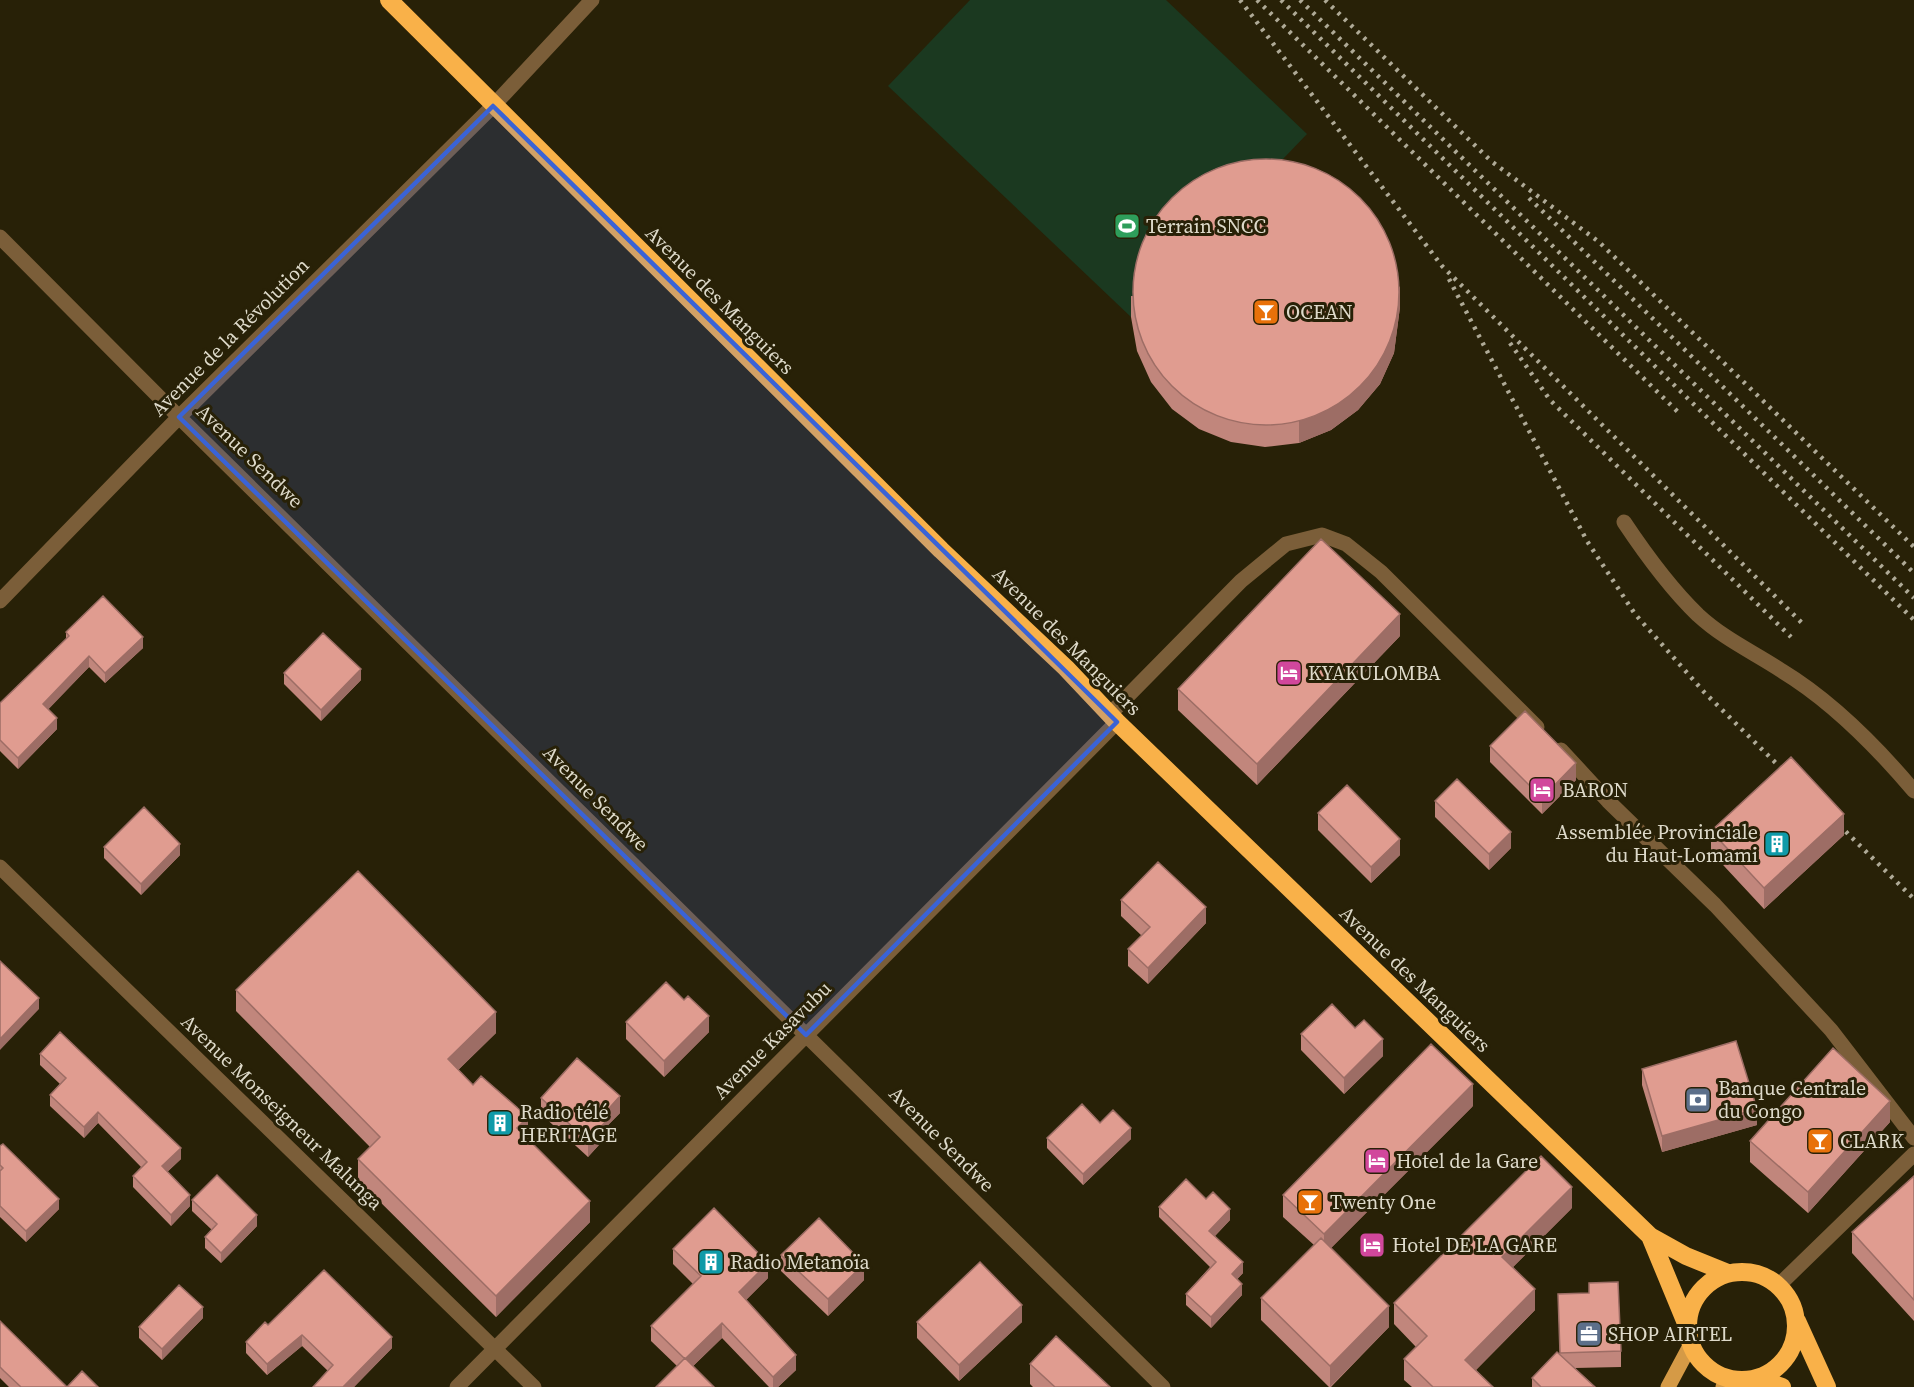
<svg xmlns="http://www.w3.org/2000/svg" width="1914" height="1387" viewBox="0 0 1914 1387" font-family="'Source Serif 4',serif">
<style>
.park{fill:#1b3920}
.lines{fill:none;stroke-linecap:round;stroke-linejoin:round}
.minor{stroke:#7b5e39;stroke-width:15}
.major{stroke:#d59a46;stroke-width:15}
.highway{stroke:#f9b149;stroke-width:18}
.rail{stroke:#afaa97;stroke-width:4.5;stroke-dasharray:3 6;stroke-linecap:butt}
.wall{fill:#c1867c}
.shaded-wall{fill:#9d6d65}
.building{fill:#e09c90;stroke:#9d6d65;stroke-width:1.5}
.marked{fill:#3a63d6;fill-opacity:0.2;stroke:#3a63d6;stroke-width:4.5;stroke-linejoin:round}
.labels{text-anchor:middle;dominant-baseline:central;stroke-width:6;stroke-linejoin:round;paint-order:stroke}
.poi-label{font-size:20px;fill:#dedaca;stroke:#282107;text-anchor:start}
.street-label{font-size:20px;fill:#dedaca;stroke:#282107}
</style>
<rect width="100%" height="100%" fill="#282107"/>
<path class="park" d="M970,0h196l141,134 -176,183 -243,-231z"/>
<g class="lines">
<path class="minor" d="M0,237l179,180 984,970
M1624,522c22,33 45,65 74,93 26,24 55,37 84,56 51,31 94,75 132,120
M0,601l179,-184 314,-311 99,-106
M1110,714l131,-133 45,-37 36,-9 24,9 35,28 156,155
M1561,750l47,51 107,104 116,125 83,108
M0,867l534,520
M1779,1285l135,-131
M457,1387l660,-665"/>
<path class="major" d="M1668,1387l23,-43
M1723,1387l18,-7"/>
<path class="highway" d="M389,0l552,550 125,118 51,54 533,514 38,92
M1650,1236l36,20 42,17
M1688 1326a54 54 0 1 1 108 0a54 54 0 1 1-108 0Z
M1797,1321l30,66
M1758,1378l24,9"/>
<path class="rail" d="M1240,0l202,266 363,360
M1257,0l422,413
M1281,0l633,620
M1300,0l614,598
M1325,0l166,161 108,81 315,305
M1529,198l385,375
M1449,279l138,262 48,73 69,78 88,87
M1510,343l40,57 241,237
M1833,819l81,80"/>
</g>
<path class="wall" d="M1131,296l269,11 -6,46 -14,31 -22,26 -27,20 -32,13 -34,4 -34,-5 -32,-13 -27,-20 -21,-27 -14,-31 -6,-34z
M66,632l77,16 -38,35 -16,-16 -41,42 9,20 -39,40 -18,-18v-48l66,-64z
M1400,636l-143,149 -79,-75v-21z
M284,673l77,7 -40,41 -37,-37z
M1490,746l86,34 -34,34 -52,-52z
M1435,801l76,47 -22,22 -54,-53z
M1318,813l82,42 -29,28 -53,-53z
M1711,831l133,4 -80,74 -53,-57z
M104,847l76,8 -39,40 -37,-37z
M1121,900l85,23 -58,61 -20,-18v-17l14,-13 -21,-20z
M236,990l260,43 -38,37 70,68 62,84 -94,95 -138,-137v-21l12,-12 -134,-136z
M626,1022l83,10 -45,45 -38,-38z
M1301,1034l82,22 -39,38 -43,-44z
M40,1054l141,105 -14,13 23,34 -19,20 -38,-39v-11l8,-9 -43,-44 -14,15 -34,-32v-11l10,-11 -20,-19z
M1642,1069l115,56 -95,27 -20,-67z
M541,1098l79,15 -13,13v10l-19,21 -47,-43z
M1473,1106l-142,142 58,79 -58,60h-2l-68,-67v-22l53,-53 -31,-28v-22z
M1890,1122l-82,91 -58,-51v-21z
M1100,1123l31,16 -48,46 -36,-37v-10z
M0,1146l59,63 -33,33 -26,-25z
M1914,1176v145l-62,-68v-21z
M1206,1199l24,21 -15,16 28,37 -6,6 5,16 -31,33 -25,-23v-11l24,-27 -51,-50v-10z
M192,1200l65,26 -36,37 -16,-15v-11l7,-7 -20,-19z
M1572,1208l-59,59 22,43 -59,60 17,17h-81l-8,-7v-21l12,-12 -22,-23v-21z
M673,1249l95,29 -22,22 50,70 -18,17h-9l-47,-49 -29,28h-16l-26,-25v-15l42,-42 -20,-20z
M781,1255l83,25 -36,36 -47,-45z
M1589,1283l32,68v16l-46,1 20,19h-63v-9l28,-23 -2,-61 31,-1z
M203,1318l-41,42 -23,-22v-11z
M0,1321l67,66h-58l-9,-9z
M917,1322h105l-63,59 -42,-43z
M268,1325l124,23 -38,39h-41l15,-16 -26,-25 -35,29 -21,-22v-11z
M1030,1364l80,23h-77l-3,-3z"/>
<path class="shaded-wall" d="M1400,286v21l-6,46 -14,31 -22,26 -27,20 -32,13v-22z
M1400,614v22l-143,149v-21z
M143,637v11l-38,35v-10z
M89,656v11l-46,48v-11z
M361,669v11l-40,41v-11z
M57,718v11l-39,40v-11z
M1576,763v17l-34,34v-16z
M1844,814v21l-80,74v-21z
M1511,832v16l-22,22v-16z
M1400,839v16l-29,28v-16z
M180,844v11l-39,40v-11z
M1206,907v16l-58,61v-16z
M39,998v11l-39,41v-11z
M496,1012v21l-48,47v-21z
M709,1016v16l-45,45v-16z
M1383,1039v17l-39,38v-16z
M1473,1084v22l-149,149v-21z
M620,1096v17l-13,13v10l-19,21v-16l15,-26z
M1890,1101v21l-82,91v-21z
M1757,1109v16l-95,27v-16z
M98,1112v11l-14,15v-11z
M528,1117v21l-11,12v-22z
M1131,1128v11l-48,46v-11z
M181,1148v11l-19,18v-11z
M1572,1187v21l-70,70v-21z
M190,1195v11l-19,20v-11z
M59,1199v10l-33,33v-11z
M590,1201v21l-94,95v-21z
M1230,1209v11l-21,22v-11z
M257,1215v11l-36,37v-10z
M1243,1262v11l-11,12v-11z
M768,1263v15l-29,29v-15z
M864,1264v16l-36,36v-17z
M1242,1284v11l-31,33v-11z
M1535,1289v21l-70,71v-21z
M1022,1305v17l-63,59v-16z
M1389,1306v21l-59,60v-21z
M203,1307v11l-41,42v-11z
M722,1323v15l-37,36v-15z
M302,1335v11l-35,29v-11z
M392,1337v11l-38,39h-11z
M796,1355v15l-18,17h-5v-10z"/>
<path class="building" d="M1133 292a133 133 0 1 1 266 0a133 133 0 1 1-266 0Z
M1321,539l79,75 -143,150 -79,-75z
M103,596l40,41 -38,36 -16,-17 -46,48 14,14 -39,40 -18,-18v-37l69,-67 -3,-4z
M323,633l38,36 -40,41 -37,-37z
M1525,711l51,52 -34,35 -52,-52z
M1791,757l53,57 -80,74 -53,-57z
M1457,779l54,53 -22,22 -54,-53z
M1347,785l53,54 -29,28 -53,-54z
M144,807l36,37 -39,40 -37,-37z
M1158,862l48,45 -58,61 -20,-19 22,-22 -29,-27z
M358,871l138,141 -48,47 25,26 8,-9 47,41 -11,11 73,73 -94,95 -138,-137 22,-22 -144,-147z
M0,961l39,37 -39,41z
M666,982l18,18 4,-4 21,20 -45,45 -38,-39z
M1332,1004l23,24 9,-8 19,19 -39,39 -43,-44z
M60,1032l121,116 -19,18 28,29 -19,20 -38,-39 14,-14 -49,-50 -14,15 -34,-32 16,-17 -26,-24z
M1736,1041l21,68 -95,27 -20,-67z
M1431,1044l42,40 -149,150 -41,-39z
M1833,1048l57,53 -82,91 -58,-51z
M577,1058l43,38 -17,19 4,5 -19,21 -47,-43z
M1082,1104l18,19 13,-13 18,18 -48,46 -36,-36z
M3,1144l56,55 -33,32 -26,-25v-35l3,-3 -3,-3v-19z
M1541,1156l31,31 -70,70 33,32 -70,71 28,27h-60l-29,-28 23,-23 -33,-33z
M217,1175l40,40 -36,38 -16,-16 12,-13 -25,-24z
M1914,1176v124l-62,-68z
M1186,1179l20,20 7,-7 17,17 -21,22 34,31 -11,12 10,10 -31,33 -25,-23 30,-32 -57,-55z
M714,1208l54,55 -29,29 57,63 -23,22 -51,-54 -37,36 -34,-33 50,-50 -28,-27z
M819,1218l45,46 -36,35 -47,-44z
M1321,1238l68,68 -59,60 -69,-68z
M980,1262l42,43 -63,60 -42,-43z
M324,1270l68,67 -49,50h-30l20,-22 -31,-30 -35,29 -21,-22 19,-20 3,3z
M1618,1282l3,69 -61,2 -2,-59 31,-1v-10z
M179,1285l24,22 -41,42 -23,-22z
M0,1321l67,66h-46l-17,-16 -4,-4z
M1056,1336l54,51h-55l-25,-23z
M1557,1352l38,35h-54l-9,-9z
M685,1358l29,29h-58z
M82,1371l16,16h-31z"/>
<path class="marked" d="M493,106l624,616 -311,313 -627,-618z"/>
<defs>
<symbol id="stadium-square" viewBox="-11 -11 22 22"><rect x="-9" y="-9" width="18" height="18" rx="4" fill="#2e9e5b" stroke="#282107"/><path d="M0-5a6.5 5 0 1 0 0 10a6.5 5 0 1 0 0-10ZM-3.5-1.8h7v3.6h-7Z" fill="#fff"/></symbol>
<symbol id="bar-square" viewBox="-11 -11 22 22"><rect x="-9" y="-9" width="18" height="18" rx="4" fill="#e8710a" stroke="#282107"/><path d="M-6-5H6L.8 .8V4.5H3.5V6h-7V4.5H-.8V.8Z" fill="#fff"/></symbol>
<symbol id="hotel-square" viewBox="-11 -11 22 22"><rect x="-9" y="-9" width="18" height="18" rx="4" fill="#d1479c" stroke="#282107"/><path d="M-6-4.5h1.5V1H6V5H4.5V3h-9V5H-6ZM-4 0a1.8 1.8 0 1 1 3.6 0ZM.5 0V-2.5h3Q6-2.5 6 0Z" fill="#fff"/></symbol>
<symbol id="building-square" viewBox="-11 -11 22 22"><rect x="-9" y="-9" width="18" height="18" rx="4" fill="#0f9aa8" stroke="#282107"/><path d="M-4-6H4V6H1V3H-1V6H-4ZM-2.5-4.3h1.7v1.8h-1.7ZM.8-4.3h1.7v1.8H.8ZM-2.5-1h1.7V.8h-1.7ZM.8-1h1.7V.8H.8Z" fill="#fff"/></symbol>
<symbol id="bank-square" viewBox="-11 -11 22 22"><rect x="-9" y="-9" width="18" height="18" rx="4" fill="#5c6f8a" stroke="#282107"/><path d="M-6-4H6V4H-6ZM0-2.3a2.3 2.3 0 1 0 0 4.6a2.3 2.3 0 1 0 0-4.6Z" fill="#fff"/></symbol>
<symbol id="office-square" viewBox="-11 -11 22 22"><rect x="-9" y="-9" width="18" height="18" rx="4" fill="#5c6f8a" stroke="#282107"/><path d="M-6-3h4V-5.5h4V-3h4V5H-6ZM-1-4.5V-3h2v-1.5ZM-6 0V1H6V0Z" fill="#fff"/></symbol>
</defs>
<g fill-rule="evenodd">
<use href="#stadium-square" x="1112" y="211" width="30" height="30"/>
<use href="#bar-square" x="1251" y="297" width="30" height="30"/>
<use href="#hotel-square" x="1274" y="658" width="30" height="30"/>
<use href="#hotel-square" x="1527" y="775" width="30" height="30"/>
<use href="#building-square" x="1762" y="829" width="30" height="30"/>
<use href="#bank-square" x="1683" y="1085" width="30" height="30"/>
<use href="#building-square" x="485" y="1108" width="30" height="30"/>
<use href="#bar-square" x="1805" y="1126" width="30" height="30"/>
<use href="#hotel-square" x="1362" y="1146" width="30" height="30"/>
<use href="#bar-square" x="1295" y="1187" width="30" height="30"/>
<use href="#hotel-square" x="1357" y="1230" width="30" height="30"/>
<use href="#building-square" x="696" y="1247" width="30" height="30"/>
<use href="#office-square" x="1574" y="1319" width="30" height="30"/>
</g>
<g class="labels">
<g class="poi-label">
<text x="1146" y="226">Terrain SNCC</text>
<text x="1286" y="312">OCEAN</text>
<text x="1308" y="673">KYAKULOMBA</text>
<text x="1562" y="790">BARON</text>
<text x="1758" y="832" text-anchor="end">Assemblée Provinciale<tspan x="1758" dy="23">du Haut-Lomami</tspan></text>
<text x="1718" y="1088">Banque Centrale<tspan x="1718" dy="23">du Congo</tspan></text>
<text x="520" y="1112">Radio télé<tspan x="520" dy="23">HERITAGE</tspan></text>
<text x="1840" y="1141">CLARK</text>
<text x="1396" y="1161">Hotel de la Gare</text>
<text x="1330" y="1202">Twenty One</text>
<text x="1392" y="1245">Hotel DE LA GARE</text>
<text x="730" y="1262">Radio Metanoïa</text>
<text x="1608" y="1334">SHOP AIRTEL</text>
</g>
<g class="street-label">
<text transform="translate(720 300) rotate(45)">Avenue des Manguiers</text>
<text transform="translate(230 337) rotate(-45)">Avenue de la Révolution</text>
<text transform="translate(250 456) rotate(44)">Avenue Sendwe</text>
<text transform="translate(1067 641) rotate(45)">Avenue des Manguiers</text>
<text transform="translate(596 798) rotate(45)">Avenue Sendwe</text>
<text transform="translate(1415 979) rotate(44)">Avenue des Manguiers</text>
<text transform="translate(772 1040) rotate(-45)">Avenue Kasavubu</text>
<text transform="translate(282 1112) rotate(44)">Avenue Monseigneur Malunga</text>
<text transform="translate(942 1139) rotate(45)">Avenue Sendwe</text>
</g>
</g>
</svg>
